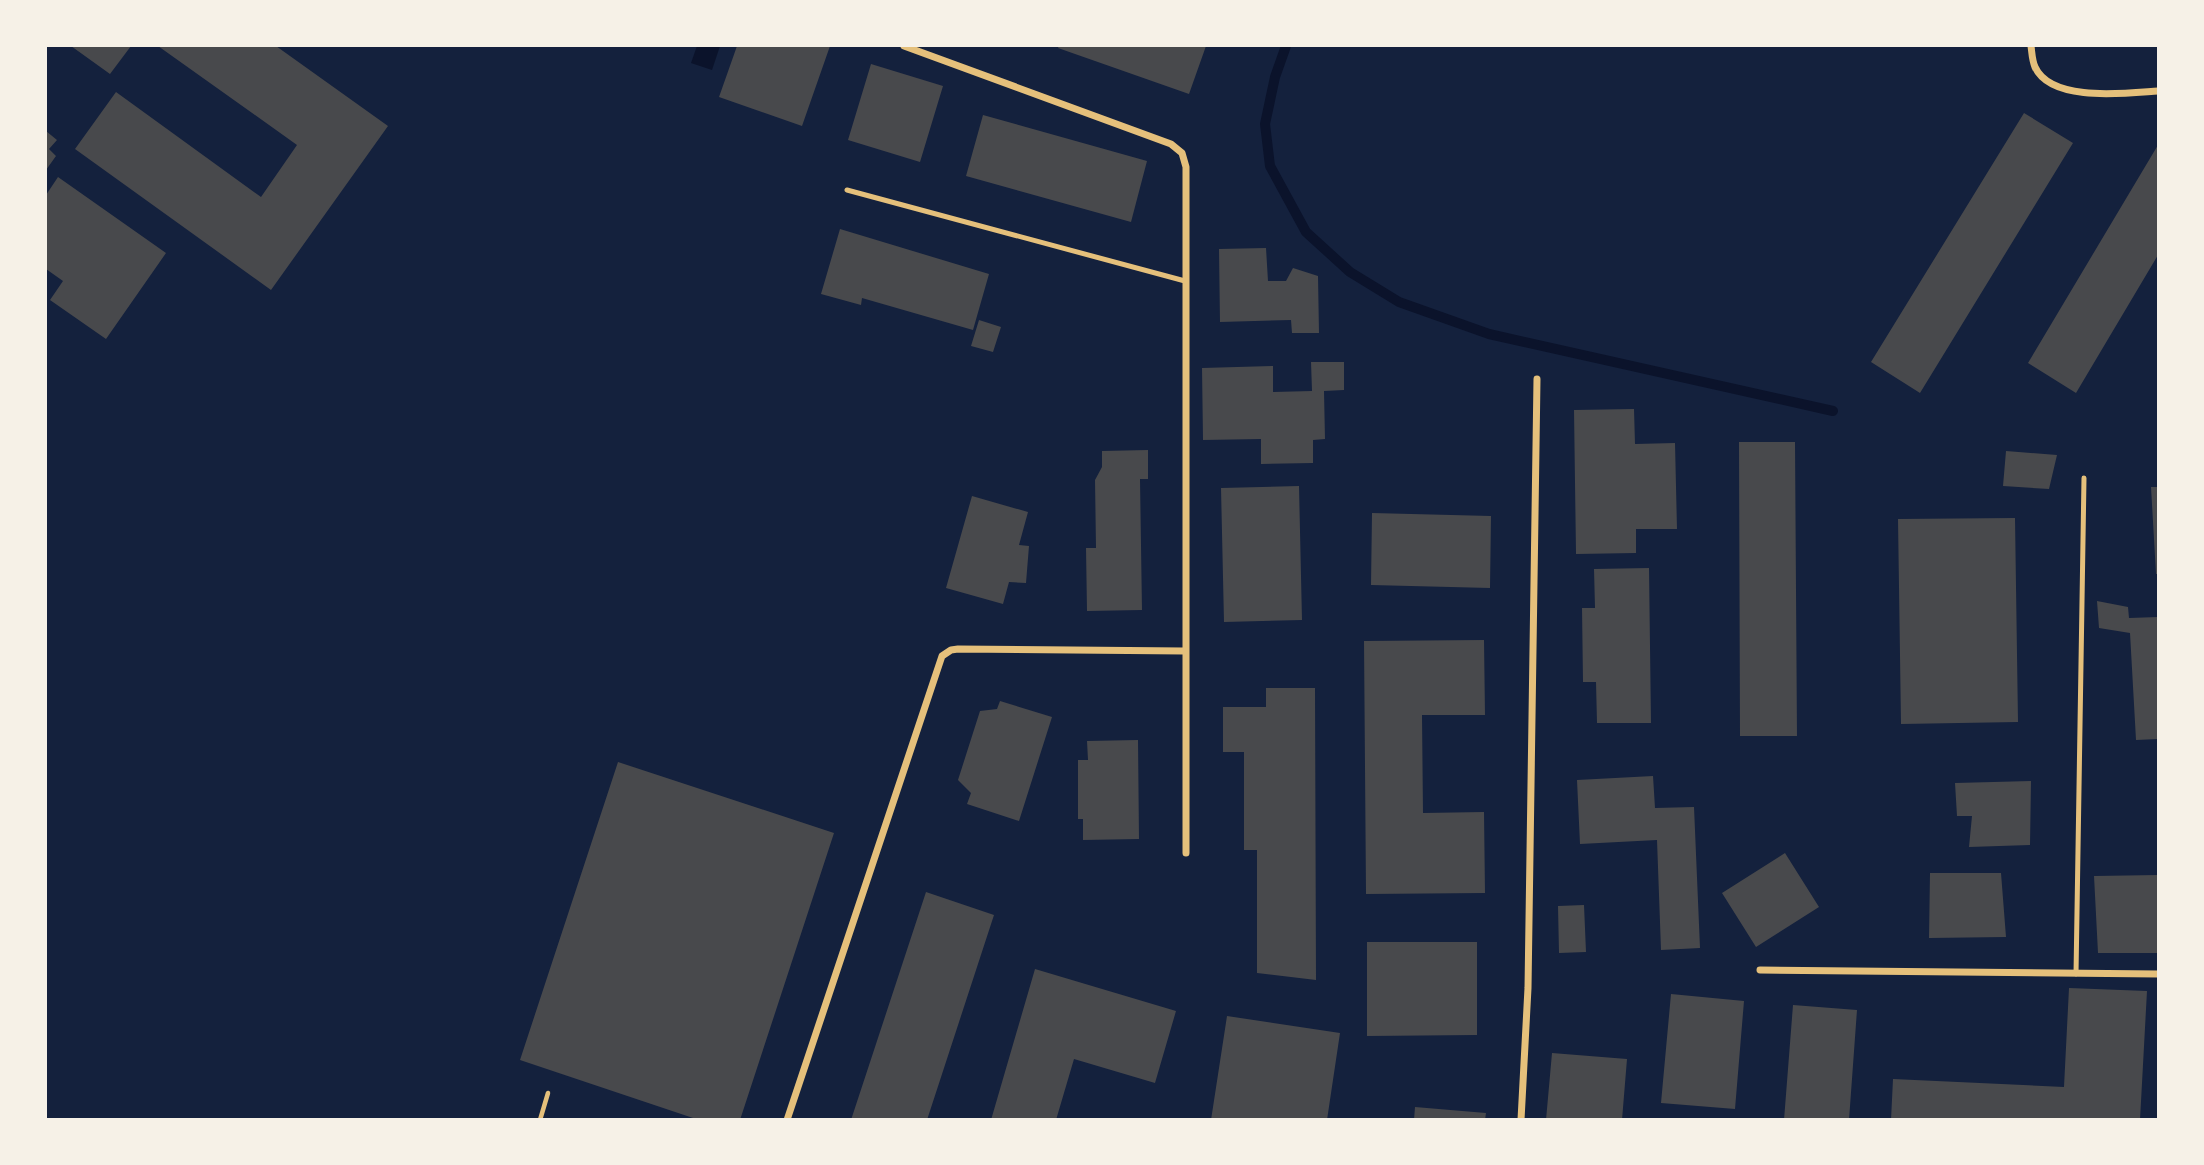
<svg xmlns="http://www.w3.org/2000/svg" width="2204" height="1165" viewBox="0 0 2204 1165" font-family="'Sofia Sans Condensed',sans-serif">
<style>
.water{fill:#0b132b}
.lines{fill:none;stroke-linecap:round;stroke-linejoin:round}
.stream{stroke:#0b132b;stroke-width:10}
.building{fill:#48494c}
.path{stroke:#e5c07b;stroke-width:4.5}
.service{stroke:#e5c07b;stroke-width:5}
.minor{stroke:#e5c07b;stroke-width:7}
</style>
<rect width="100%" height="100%" fill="#14213d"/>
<path class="water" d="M697,46h23l-8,24 -21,-7z"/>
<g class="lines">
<path class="stream" d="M1286,46l-11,31 -10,47 5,42 36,66 44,40 49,30 90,32 344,77"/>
</g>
<path class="building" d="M71,46h60l-21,28z
M158,46h118l112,80 -117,164 -196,-141 41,-57 145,105 36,-52z
M737,46h93l-28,80 -83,-29z
M1059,46h147l-17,48 -131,-46z
M871,64l72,22 -23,76 -72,-22z
M2024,113l49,30 -153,250 -49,-31z
M983,115l164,46 -16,61 -165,-46z
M46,131l11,9 -8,9 7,7 -10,14z
M2158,145v110l-82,138 -48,-30z
M58,177l108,76 -60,86 -56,-39 13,-19 -17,-12v-74z
M840,229l149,45 -16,56 -111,-32 -1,7 -40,-11z
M1266,248l2,33h18l7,-13 25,8 1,57h-27l-1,-13 -71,2 -1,-73z
M979,320l22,7 -8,25 -22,-6z
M1311,362h33v28l-20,1 1,48 -12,1v23l-52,1v-25l-58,1 -1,-72 71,-2v26l39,-1z
M1634,409l1,35 40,-1 2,86h-41v24l-60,1 -2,-144z
M1739,442h56l2,294h-57z
M1148,450v29h-8l2,131 -55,1 -1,-63h10l-1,-68 7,-13v-16z
M2006,451l51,4 -8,34 -46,-3z
M1299,486l3,134 -78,2 -3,-134z
M2151,487h7v87h-2z
M972,496l56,16 -9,33 10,1 -3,37 -17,-1 -6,22 -57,-16z
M1372,513l119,3 -1,72 -119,-3z
M2015,518l3,204 -117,2 -3,-205z
M1649,568l2,155h-54l-1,-41h-13l-1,-74h13l-1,-39z
M2097,601l31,6 1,11 29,-1v122l-22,1 -6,-107 -31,-5z
M1484,640l1,75h-63l1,98 61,-1 1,81 -119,1 -2,-253z
M1266,688h49l1,292 -59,-7v-123h-13v-98h-21v-45h43z
M1000,701l52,16 -33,104 -52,-17 4,-11 -13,-13 22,-69 17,-2z
M1138,740l1,99 -56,1v-21h-5v-59h10l-1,-19z
M618,762l216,71 -94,287h-41l-179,-60z
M1653,776l2,32 39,-1 6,141 -39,2 -4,-110 -77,4 -3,-64z
M2031,781l-1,64 -61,2 3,-31h-15l-2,-33z
M1785,853l34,54 -63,40 -34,-54z
M1930,873h71l5,64 -77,1z
M2158,875v78h-60l-4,-77z
M926,892l68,23 -67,205h-76z
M1584,905l2,47 -27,1 -1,-47z
M1367,942h110v93l-110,1z
M1035,969l141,42 -21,72 -81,-24 -18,61h-65z
M2069,988l78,3 -7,129h-249l2,-41 171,8z
M1671,994l73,7 -9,108 -74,-6z
M1793,1005l64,5 -8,110h-65z
M1227,1016l113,17 -13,87h-116z
M1552,1053l75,6 -5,61h-76z
M1415,1107l71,6 -1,7h-71z"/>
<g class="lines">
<path class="path" d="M540,1120l8,-27"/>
<path class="service" d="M847,190l338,91
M2076,974l8,-496"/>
<path class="minor" d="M904,46l267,98 11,9 4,14v686
M2031,46c1,7 1,14 4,21 16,36 92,26 123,24
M1760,970l398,4
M787,1120l155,-464 9,-6 7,-1 226,2
M1521,1120l7,-132 9,-609"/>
</g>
<rect width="2204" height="1165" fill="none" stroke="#f6f1e7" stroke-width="94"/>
</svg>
